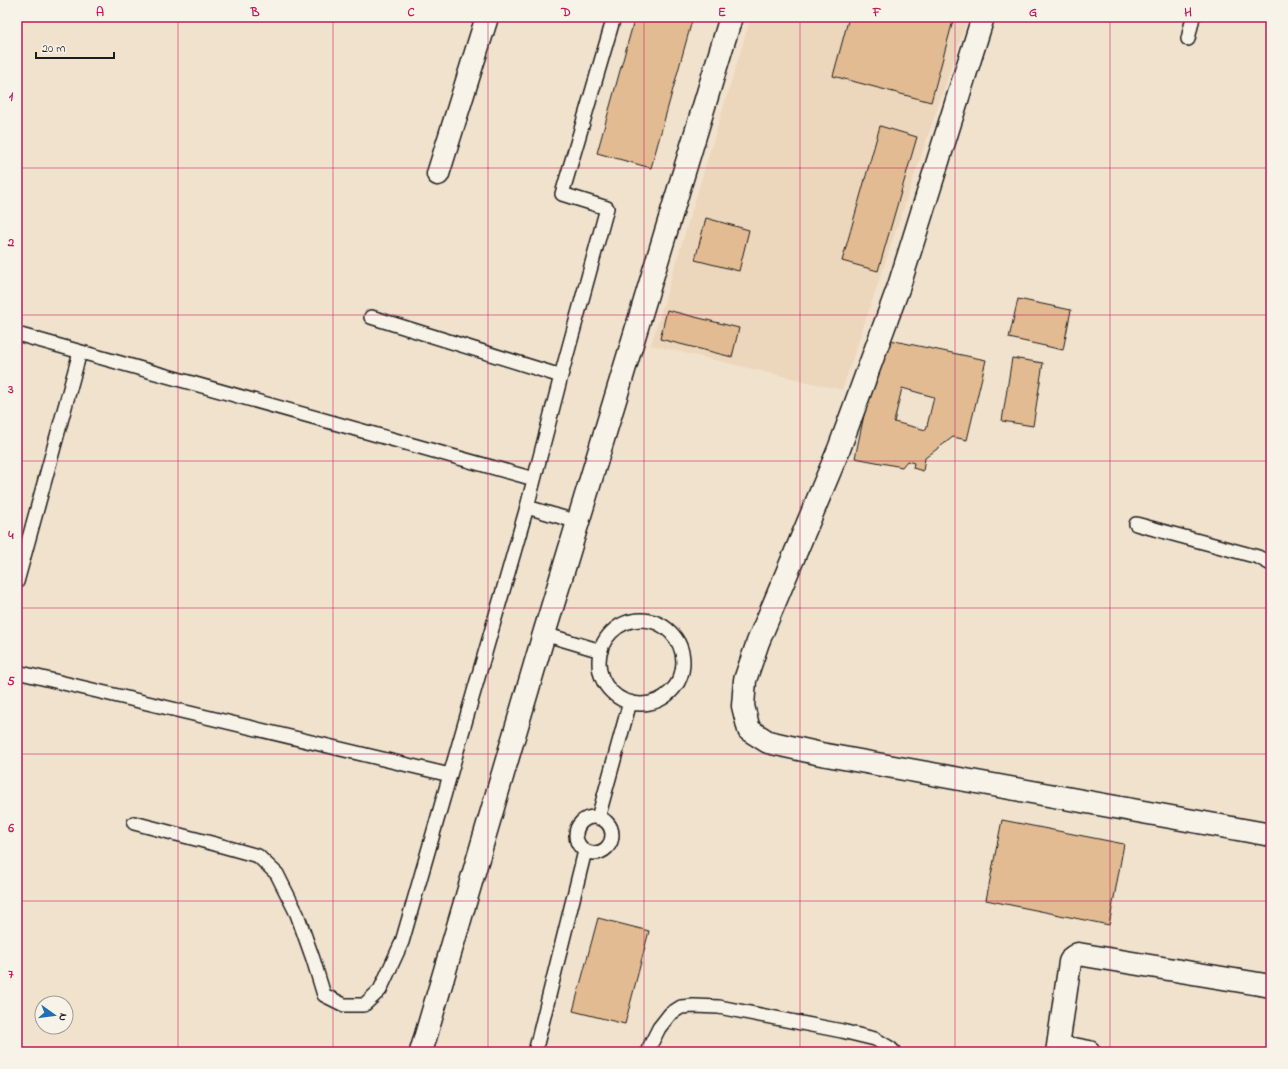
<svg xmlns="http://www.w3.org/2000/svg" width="1288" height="1069" viewBox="0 0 1288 1069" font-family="'Indie Flower',sans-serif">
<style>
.built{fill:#ecd6bc}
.building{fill:#e2bb92;stroke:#1c1c1c;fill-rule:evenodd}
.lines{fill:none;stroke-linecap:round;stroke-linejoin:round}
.service-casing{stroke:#1c1c1c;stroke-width:16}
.minor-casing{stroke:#1c1c1c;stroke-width:25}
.service{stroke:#f7f3e8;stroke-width:13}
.minor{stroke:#f7f3e8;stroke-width:22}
.grid{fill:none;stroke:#c2185b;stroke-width:1;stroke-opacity:0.55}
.neatline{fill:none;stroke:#c2185b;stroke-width:1.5}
.grid-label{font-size:13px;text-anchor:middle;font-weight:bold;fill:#c2185b}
</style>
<rect width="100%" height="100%" fill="#f1e2ce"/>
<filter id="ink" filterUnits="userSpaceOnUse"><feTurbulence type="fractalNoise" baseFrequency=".025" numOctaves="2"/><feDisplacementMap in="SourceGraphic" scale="8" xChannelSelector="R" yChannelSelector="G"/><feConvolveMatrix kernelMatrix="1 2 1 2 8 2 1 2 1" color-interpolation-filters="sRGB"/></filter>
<g filter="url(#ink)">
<path class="built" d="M751,17h217l-126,373 -191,-45z"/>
<path class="building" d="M635,17h58l-42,151 -54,-15z
M849,17h105l-23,85 -98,-26z
M880,126l37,11 -39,134 -36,-10z
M706,218l43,12 -10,41 -44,-11z
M1018,299l53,11 -8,40 -54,-12z
M667,310l72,18 -7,29 -72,-18z
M880,338l106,22 -19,80 -14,-3 -28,21 -2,13 -10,-3 1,-5 -7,-2 -5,6 -47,-9zM902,388l32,9 -8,33 -32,-8z
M1012,358l31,5 -10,63 -31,-5z
M1002,820l122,24 -15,81 -123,-25z
M598,918l51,13 -24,93 -52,-13z"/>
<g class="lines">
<defs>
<path id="service" d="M1188,39l5,-22
M17,334l517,145
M561,376l46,-168 -45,-14 52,-177
M527,507l51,15
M1136,524l122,33 13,7
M17,582l63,-230
M599 662a42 42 0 1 1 84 0a42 42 0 1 1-84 0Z
M544,634l57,17
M17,672l433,103
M576 835a18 18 0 1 1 36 0a18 18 0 1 1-36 0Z
M598,818l32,-116
M134,823l81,21 43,12 19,18 20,40 16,45 11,36 20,10h20l16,-15 22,-48 125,-435 34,-131 -190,-59
M535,1052l50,-201
M647,1052l12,-24 11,-14 11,-7 13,-1 25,1 123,24 33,8 15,9 4,4"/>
<path id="minor" d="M983,17l-84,269 -60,163 -81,193 -13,38 -2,26 6,24 19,12 53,12 450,81
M438,174l49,-157
M1058,1046l12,-84 3,-5 5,-3 193,32
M421,1052l123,-418 187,-617
M1057,1052l1,-6 31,6"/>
</defs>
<use href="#service" class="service-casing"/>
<use href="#minor" class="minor-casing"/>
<use href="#service" class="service"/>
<use href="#minor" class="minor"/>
</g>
</g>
<path class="grid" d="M178,17v1035M333,17v1035M488,17v1035M644,17v1035M800,17v1035M955,17v1035M1110,17v1035M17,168h1254M17,315h1254M17,461h1254M17,608h1254M17,754h1254M17,901h1254"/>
<rect width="1288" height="1069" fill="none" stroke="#f7f3e8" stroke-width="44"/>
<g transform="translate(54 1015) rotate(104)"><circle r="19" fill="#f7f3e8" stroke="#9f9d96"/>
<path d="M0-3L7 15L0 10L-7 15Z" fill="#1f6fb2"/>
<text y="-6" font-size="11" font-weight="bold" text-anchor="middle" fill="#1c1c1c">N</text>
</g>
<path d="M36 52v6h78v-6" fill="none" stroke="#1c1c1c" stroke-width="2"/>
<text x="42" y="52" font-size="12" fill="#1c1c1c" stroke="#f7f3e8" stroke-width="3" paint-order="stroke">20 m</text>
<rect x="22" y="22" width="1244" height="1025" class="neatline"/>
<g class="grid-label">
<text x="100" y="16">A</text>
<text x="255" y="16">B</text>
<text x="411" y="16">C</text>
<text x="566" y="16">D</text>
<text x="722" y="16">E</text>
<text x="877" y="16">F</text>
<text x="1033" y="16">G</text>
<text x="1188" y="16">H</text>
<text x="11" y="100">1</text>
<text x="11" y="246">2</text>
<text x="11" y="393">3</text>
<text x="11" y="539">4</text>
<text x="11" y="685">5</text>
<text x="11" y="832">6</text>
<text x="11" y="978">7</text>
</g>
</svg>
